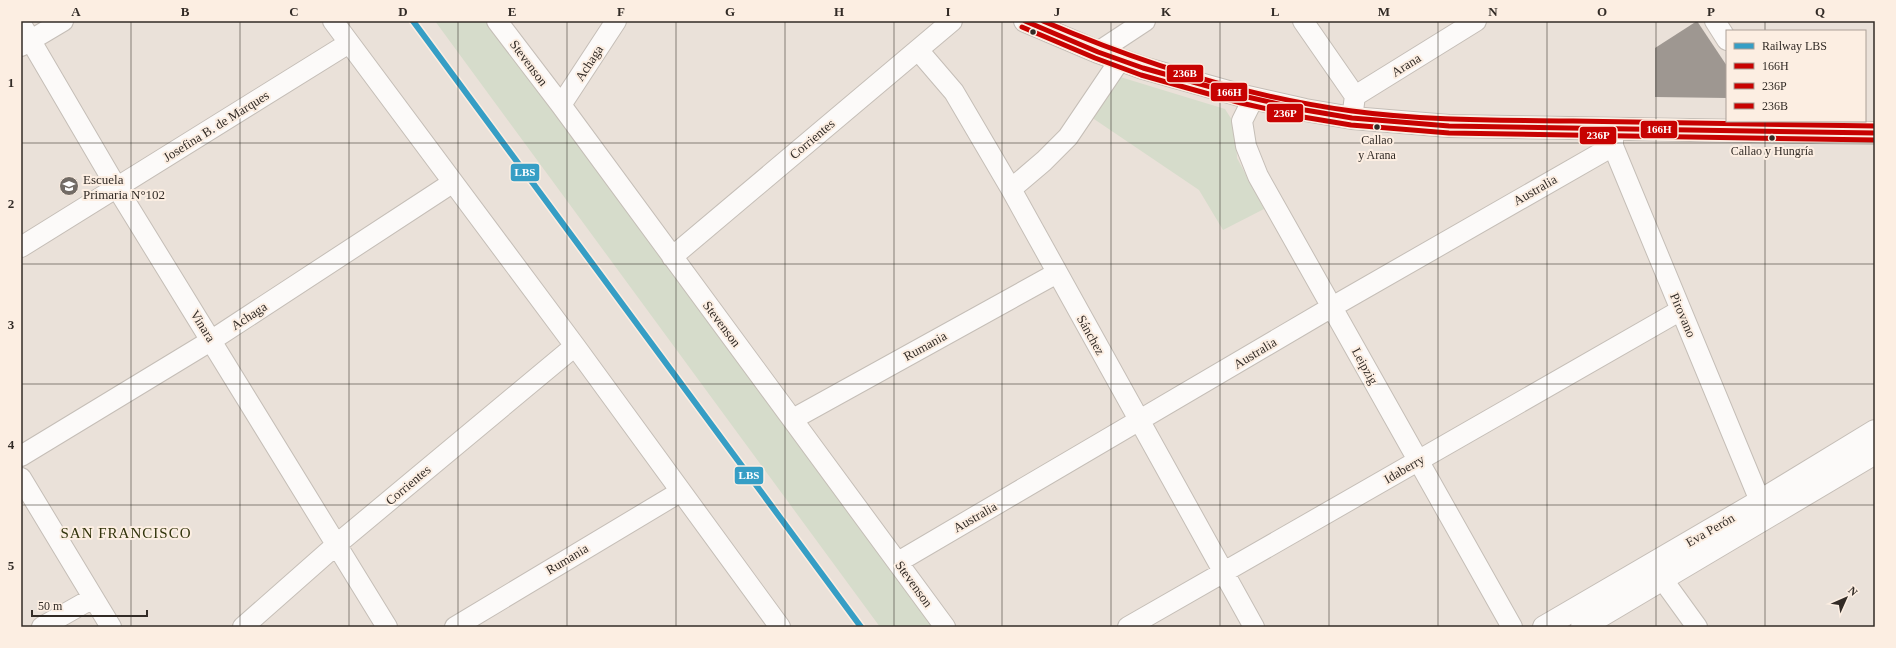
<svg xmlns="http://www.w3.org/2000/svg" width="1896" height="648" viewBox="0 0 1896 648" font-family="Georgia,serif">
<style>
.green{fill:#d6dccb}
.building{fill:#9e9791}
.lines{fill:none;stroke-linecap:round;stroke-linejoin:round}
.minor-casing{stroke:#c5beb7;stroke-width:22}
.major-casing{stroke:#c5beb7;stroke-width:24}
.minor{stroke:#fcfaf9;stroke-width:20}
.major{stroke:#fcfaf9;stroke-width:22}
.bus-1-casing{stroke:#fceee2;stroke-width:8}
.bus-2-casing{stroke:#fceee2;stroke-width:8}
.bus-3-casing{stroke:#fceee2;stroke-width:8}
.bus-1{stroke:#c70201;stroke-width:5}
.bus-2{stroke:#c70201;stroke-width:5}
.bus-3{stroke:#c70201;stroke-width:5}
.rail-1-casing{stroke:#fceee2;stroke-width:9}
.rail-1{stroke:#369ec5;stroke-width:6}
.grid{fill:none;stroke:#322b26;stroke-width:1;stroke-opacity:0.55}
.bus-dot{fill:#322b26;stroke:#fceee2;stroke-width:1.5}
.labels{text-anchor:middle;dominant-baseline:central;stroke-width:4;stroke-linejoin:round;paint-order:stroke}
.bus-label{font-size:12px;fill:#322b26;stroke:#fceee2}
.street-label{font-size:13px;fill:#322b26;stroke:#fceee2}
.poi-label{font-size:13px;fill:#322b26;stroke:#fceee2;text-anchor:start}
.quarter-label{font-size:15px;letter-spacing:1px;fill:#30330a;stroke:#fceee2}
.line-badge{stroke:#fceee2;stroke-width:1.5}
.badge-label{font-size:11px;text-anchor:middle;font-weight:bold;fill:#fff}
.neatline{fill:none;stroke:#322b26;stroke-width:1.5}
.grid-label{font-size:13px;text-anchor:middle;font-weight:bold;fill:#322b26}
</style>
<rect width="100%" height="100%" fill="#eae1d9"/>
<path class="green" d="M435,21h57l444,606h-56z
M1117,76l108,33 7,11 4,15 1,23 27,51 -41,21 -24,-40 -108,-73z"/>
<path class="building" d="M1697,21l30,45v32l-72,-1v-49z"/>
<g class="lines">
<defs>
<path id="minor" d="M333,21l242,325 205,281
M497,21l64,84 384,522
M1303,21l52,75
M1715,21l12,19
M21,24l96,164 270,439
M21,46l42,-25
M918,50l36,42 57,97 243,438
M1098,52l47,-31
M1253,99l-11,22 4,25 12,30 254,451
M561,105l55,-84
M1352,118l3,-22 121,-75
M1613,132v14l147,355
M1011,189l33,-28 24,-24 52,-77
M21,247l328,-204
M672,257l280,-236
M793,419l264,-146
M21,456l191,-116 240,-157
M21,478l90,149
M898,562l434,-255 281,-161
M1663,580l34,47
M42,627l51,-29
M243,627l93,-82 239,-199
M455,627l225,-135
M1128,627l553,-317"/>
<path id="major" d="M1025,21l73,31 45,16 100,28 62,14 47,8 97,8 426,7
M1544,627l216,-126 115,-70
M1582,627l293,-174"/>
</defs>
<use href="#minor" class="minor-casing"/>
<use href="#major" class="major-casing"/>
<use href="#minor" class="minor"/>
<use href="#major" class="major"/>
<defs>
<path id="bus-1" d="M1025,21l73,31 45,16 100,28 62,14 47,8 97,8 426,7"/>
<path id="bus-2" d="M1022,27l73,31 46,17 100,28 62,14 48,8 98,8 426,7"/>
<path id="bus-3" d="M1043,21c98,42 204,76 309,90 73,10 148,9 221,10 101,2 201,3 302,5"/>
</defs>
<use href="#bus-1" class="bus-1-casing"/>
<use href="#bus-2" class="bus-2-casing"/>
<use href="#bus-3" class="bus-3-casing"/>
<use href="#bus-1" class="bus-1"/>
<use href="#bus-2" class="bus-2"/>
<use href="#bus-3" class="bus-3"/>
<defs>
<path id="rail-1" d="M413,21l448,606"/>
</defs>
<use href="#rail-1" class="rail-1-casing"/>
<use href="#rail-1" class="rail-1"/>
</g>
<path class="grid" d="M131,21v606M240,21v606M349,21v606M458,21v606M567,21v606M676,21v606M785,21v606M894,21v606M1002,21v606M1111,21v606M1220,21v606M1329,21v606M1438,21v606M1547,21v606M1656,21v606M1765,21v10M1765,121v506M21,143h1854M21,264h1854M21,384h1854M21,505h1854"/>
<defs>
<symbol id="school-disc" viewBox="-11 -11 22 22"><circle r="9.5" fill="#726b65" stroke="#fceee2"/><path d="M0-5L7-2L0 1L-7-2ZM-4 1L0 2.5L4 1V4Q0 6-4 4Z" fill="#fff"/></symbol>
</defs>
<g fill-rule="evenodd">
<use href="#school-disc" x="58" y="175" width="22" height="22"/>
</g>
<g class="bus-dot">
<circle cx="1033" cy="32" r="3.5"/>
<circle cx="1377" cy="127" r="3.5"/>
<circle cx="1772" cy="138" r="3.5"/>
</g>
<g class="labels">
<g class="bus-label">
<text x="1377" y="140">Callao<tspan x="1377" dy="15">y Arana</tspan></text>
<text x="1772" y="151">Callao y Hungría</text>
</g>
<g class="street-label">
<text transform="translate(529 63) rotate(53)">Stevenson</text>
<text transform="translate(589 63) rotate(-57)">Achaga</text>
<text transform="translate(1406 65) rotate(-32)">Arana</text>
<text transform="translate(216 126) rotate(-32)">Josefina B. de Marques</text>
<text transform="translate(812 139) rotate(-40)">Corrientes</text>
<text transform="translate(1535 190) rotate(-30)">Australia</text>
<text transform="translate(1683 315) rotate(67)">Pirovano</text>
<text transform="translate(249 316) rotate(-33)">Achaga</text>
<text transform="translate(722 324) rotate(53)">Stevenson</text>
<text transform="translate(203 326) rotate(58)">Vinara</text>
<text transform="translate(1091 335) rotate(61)">Sánchez</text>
<text transform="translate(925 346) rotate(-29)">Rumania</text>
<text transform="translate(1255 353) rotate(-31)">Australia</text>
<text transform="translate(1365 366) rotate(61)">Leipzig</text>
<text transform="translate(1404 469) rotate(-30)">Idaberry</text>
<text transform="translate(408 485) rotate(-40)">Corrientes</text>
<text transform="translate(975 517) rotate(-30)">Australia</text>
<text transform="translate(1710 530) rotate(-30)">Eva Perón</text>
<text transform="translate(567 559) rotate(-31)">Rumania</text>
<text transform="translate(914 584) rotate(54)">Stevenson</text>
</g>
<g class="poi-label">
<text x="83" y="179">Escuela<tspan x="83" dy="15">Primaria N°102</tspan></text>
</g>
<g class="quarter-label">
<text x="126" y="533">SAN FRANCISCO</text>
</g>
</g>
<g class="line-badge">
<rect x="1166" y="64" width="38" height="19" rx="4" fill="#c70201"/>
<rect x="1210" y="82" width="38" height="20" rx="4" fill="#c70201"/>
<rect x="1266" y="103" width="38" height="20" rx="4" fill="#c70201"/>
<rect x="1640" y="120" width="38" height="19" rx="4" fill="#c70201"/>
<rect x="1579" y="126" width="38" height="19" rx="4" fill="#c70201"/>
<rect x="510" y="163" width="30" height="19" rx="4" fill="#369ec5"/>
<rect x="734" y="466" width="30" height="19" rx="4" fill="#369ec5"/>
</g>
<g class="badge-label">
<text x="1185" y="77">236B</text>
<text x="1229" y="96">166H</text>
<text x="1285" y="117">236P</text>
<text x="1659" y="133">166H</text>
<text x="1598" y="139">236P</text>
<text x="525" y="176">LBS</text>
<text x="749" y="479">LBS</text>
</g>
<rect width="1896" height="648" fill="none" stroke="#fceee2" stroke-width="44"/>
<rect x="1726" y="30" width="140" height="92" fill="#fceee2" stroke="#aba097"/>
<rect x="1734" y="43" width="20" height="6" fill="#369ec5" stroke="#aba097"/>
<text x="1762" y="50" font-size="12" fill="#322b26">Railway LBS</text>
<rect x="1734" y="63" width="20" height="6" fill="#c70201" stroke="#aba097"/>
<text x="1762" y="70" font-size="12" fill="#322b26">166H</text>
<rect x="1734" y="83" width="20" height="6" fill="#c70201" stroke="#aba097"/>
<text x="1762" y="90" font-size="12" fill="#322b26">236P</text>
<rect x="1734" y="103" width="20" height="6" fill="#c70201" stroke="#aba097"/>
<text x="1762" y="110" font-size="12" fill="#322b26">236B</text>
<g transform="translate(1846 598) rotate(45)" stroke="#fceee2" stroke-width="3" paint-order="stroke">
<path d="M0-3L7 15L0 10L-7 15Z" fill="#322b26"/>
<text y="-6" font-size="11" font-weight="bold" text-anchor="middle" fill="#322b26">N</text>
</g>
<path d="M32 610v6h115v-6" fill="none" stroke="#322b26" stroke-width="2"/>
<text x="38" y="610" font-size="12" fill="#322b26" stroke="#fceee2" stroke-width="3" paint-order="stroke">50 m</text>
<rect x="22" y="22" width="1852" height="604" class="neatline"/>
<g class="grid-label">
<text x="76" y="16">A</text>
<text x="185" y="16">B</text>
<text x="294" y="16">C</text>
<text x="403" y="16">D</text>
<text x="512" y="16">E</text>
<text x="621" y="16">F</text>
<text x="730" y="16">G</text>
<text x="839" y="16">H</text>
<text x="948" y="16">I</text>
<text x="1057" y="16">J</text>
<text x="1166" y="16">K</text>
<text x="1275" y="16">L</text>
<text x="1384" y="16">M</text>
<text x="1493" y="16">N</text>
<text x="1602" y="16">O</text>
<text x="1711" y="16">P</text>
<text x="1820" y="16">Q</text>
<text x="11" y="87">1</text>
<text x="11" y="208">2</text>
<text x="11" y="329">3</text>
<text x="11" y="449">4</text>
<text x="11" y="570">5</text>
</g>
</svg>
